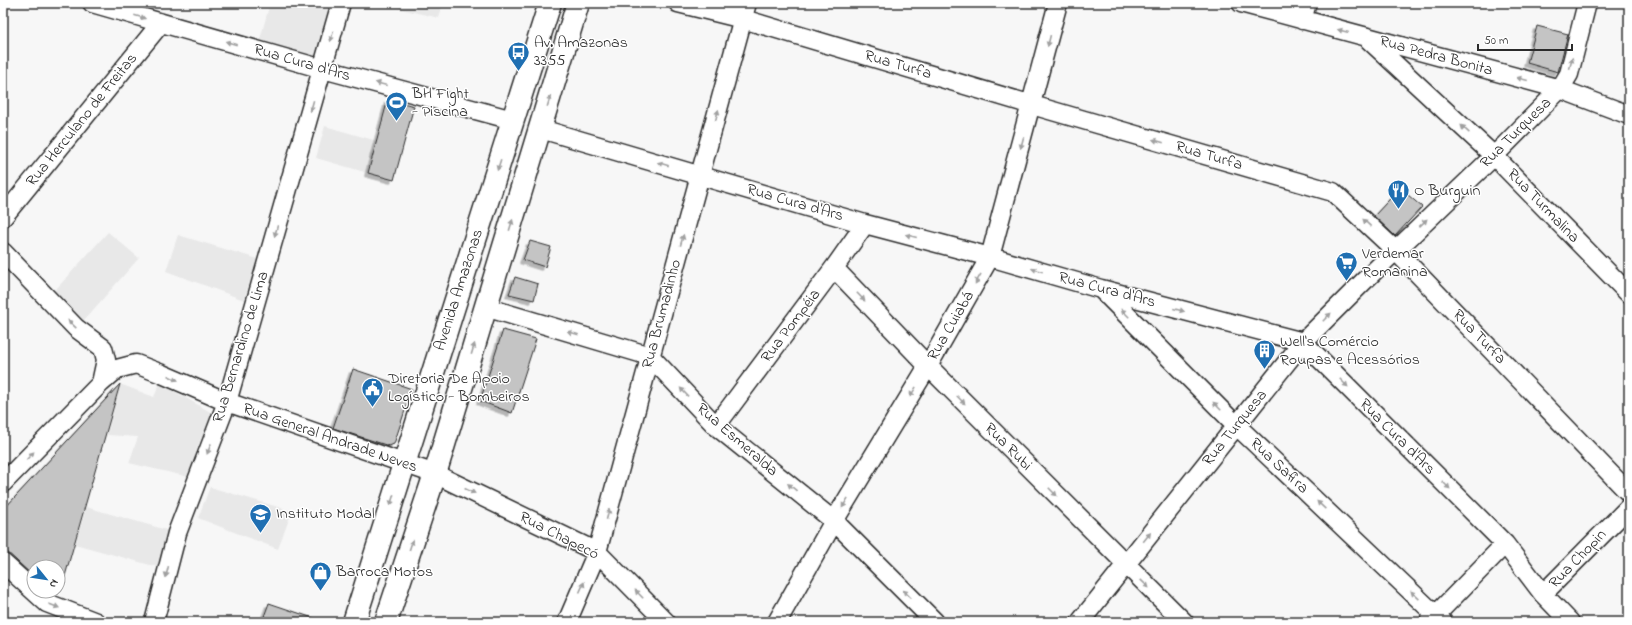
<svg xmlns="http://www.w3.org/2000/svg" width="1632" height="625" viewBox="0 0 1632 625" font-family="'Indie Flower',sans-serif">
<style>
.built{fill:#e8e8e8}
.building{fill:#c4c4c4;stroke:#2b2b2b;filter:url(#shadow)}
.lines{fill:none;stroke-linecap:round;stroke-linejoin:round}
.minor-casing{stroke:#2b2b2b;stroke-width:21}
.major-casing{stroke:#2b2b2b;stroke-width:25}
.minor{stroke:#fff;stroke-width:18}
.major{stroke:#fff;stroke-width:22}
.oneway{fill:#a0a0a0}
.labels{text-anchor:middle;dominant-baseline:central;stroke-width:3;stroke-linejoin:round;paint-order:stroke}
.poi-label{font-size:16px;fill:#2b2b2b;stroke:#fff;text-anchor:start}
.street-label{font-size:16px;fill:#2b2b2b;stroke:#fff}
</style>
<defs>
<filter id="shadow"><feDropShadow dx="-3.5" dy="3.5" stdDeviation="0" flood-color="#0004"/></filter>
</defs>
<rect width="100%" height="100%" fill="#f7f7f7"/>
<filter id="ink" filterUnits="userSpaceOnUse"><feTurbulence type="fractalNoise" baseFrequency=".025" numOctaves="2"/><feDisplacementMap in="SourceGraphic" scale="8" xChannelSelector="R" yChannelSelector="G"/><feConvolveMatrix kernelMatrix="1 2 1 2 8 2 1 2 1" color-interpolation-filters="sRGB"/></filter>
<g filter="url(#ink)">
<path class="built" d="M270,3h70l-16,58 -65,-18z
M375,3h68l-4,15z
M325,126l52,15 -9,32 -52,-15z
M108,232l31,26 -62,70 -30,-29z
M178,235l80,24 -14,41 -78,-29z
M160,383l52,30 -16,38 -3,27 -64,-15 9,-26 -31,-2 13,-51 34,13z
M210,487l82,24 -14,38 -80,-31z
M86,507l91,26 -9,37 -93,-26z"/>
<path class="building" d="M1537,26l31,8 -10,38 -31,-9z
M388,99l26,7 -20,74 -26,-7z
M1400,188l22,19 -27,29 -21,-20z
M530,241l21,6 -6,20 -22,-7z
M515,277l23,7 -4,16 -25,-6z
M503,330l33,9 -24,74 -32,-12z
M353,369l59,20 -18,55 -5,2 -56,-18z
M120,384l-59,206h-3v-23h-24v10l-31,-29v-38z
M269,603l50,17v2h-57z"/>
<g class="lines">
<defs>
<path id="minor" d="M92,3l231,66 190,51
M678,3l65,16 289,86 301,87 62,58 234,243
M1241,3l319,86 69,26
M1302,20l5,-17
M1369,40l125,116 135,138
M541,129l324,95 125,33 111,32 202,53 202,202 38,50 27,28
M3,217l158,-194
M3,252l73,76 27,20 3,12 -5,23
M834,268l94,98 256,256
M1101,289l136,137 206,196
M485,307l165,49 66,70 118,95 101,101
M716,426l118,-158 31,-44
M3,483l98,-100 16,-14 19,-5 26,10 65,28 208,72 162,78 69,70
M3,563l44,40 49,19
M1543,594l86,-87
M154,622l23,-89 50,-131 114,-399
M567,622l30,-70 150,-549
M777,622l57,-101 94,-155 62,-109 68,-254
M1080,622l223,-280 61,-61 130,-125 66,-67 9,-15 18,-71
M1429,622l76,-78"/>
<path id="major" d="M354,622l196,-619
M386,622l49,-148 143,-471"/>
</defs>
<use href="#minor" class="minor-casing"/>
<use href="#major" class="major-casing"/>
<use href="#minor" class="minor"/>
<use href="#major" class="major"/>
</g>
<defs><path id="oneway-solid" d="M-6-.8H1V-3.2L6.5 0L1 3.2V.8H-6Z"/></defs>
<g class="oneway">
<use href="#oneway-solid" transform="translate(140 17) rotate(17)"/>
<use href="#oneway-solid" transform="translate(1343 31) rotate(-165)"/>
<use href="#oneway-solid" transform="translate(332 36) rotate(106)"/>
<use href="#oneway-solid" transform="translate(1049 41) rotate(104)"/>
<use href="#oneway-solid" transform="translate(231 43) rotate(-164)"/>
<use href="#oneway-solid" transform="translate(1571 63) rotate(-76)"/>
<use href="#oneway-solid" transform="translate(1522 79) rotate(-165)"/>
<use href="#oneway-solid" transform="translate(381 84) rotate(-165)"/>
<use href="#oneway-solid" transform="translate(549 101) rotate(-73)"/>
<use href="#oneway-solid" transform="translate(312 106) rotate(106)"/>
<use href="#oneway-solid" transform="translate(717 115) rotate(-75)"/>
<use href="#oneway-solid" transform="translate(1465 129) rotate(-137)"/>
<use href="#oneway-solid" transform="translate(1158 141) rotate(-164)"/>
<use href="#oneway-solid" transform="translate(1022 143) rotate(105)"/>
<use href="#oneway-solid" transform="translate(663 164) rotate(-164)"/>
<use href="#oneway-solid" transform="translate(499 165) rotate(108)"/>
<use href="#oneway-solid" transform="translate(1367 223) rotate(-137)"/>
<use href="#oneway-solid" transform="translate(1423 223) rotate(-44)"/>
<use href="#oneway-solid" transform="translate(511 225) rotate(-73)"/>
<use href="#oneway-solid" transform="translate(276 231) rotate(106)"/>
<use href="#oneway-solid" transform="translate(911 236) rotate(-165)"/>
<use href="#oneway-solid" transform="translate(682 240) rotate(-74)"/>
<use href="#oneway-solid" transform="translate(1037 270) rotate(-164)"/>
<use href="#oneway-solid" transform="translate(978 279) rotate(120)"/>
<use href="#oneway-solid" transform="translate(861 297) rotate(46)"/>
<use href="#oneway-solid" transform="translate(1179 310) rotate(15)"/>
<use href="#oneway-solid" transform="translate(1125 313) rotate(-135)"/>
<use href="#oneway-solid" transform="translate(1327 317) rotate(-45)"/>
<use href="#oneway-solid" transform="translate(72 324) rotate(-136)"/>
<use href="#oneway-solid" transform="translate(573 333) rotate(-164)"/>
<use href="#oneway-solid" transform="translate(473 349) rotate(-73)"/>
<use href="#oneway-solid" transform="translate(173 378) rotate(24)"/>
<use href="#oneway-solid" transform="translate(1344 383) rotate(45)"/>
<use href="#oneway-solid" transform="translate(684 392) rotate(-133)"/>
<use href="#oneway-solid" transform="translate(913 392) rotate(121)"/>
<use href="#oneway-solid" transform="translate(961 400) rotate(45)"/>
<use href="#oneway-solid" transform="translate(1217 406) rotate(-135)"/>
<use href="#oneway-solid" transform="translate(209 449) rotate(111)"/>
<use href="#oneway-solid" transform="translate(30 456) rotate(-46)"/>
<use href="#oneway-solid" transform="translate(1446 485) rotate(45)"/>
<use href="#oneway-solid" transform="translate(792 487) rotate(-141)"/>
<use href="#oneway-solid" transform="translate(470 491) rotate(25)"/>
<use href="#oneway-solid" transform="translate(1053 492) rotate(45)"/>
<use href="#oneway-solid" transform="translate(392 500) rotate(107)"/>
<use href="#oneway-solid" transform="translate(845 503) rotate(121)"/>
<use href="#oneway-solid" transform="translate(1321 505) rotate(-137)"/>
<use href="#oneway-solid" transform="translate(608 514) rotate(-75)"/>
<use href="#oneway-solid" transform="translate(1147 537) rotate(-51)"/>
<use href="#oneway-solid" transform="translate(411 545) rotate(-72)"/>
<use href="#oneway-solid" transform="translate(167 572) rotate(104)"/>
<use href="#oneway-solid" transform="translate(1145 584) rotate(44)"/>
<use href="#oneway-solid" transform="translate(582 587) rotate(-66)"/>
<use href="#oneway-solid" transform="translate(639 594) rotate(-134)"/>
<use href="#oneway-solid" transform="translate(907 594) rotate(-135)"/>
<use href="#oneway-solid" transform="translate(1415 595) rotate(-137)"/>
<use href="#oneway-solid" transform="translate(54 606) rotate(21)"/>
</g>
</g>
<defs>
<symbol id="bus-pin" viewBox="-11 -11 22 30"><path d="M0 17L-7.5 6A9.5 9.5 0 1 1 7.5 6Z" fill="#1f6fb2" stroke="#fff"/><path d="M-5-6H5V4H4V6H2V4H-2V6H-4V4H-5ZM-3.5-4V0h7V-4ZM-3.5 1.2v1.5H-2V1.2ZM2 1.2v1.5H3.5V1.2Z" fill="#fff"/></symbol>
<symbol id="stadium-pin" viewBox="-11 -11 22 30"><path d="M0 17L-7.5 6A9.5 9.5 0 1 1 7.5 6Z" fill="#1f6fb2" stroke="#fff"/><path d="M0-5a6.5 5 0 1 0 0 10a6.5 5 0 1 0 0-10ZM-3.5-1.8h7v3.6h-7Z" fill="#fff"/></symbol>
<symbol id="restaurant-pin" viewBox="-11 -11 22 30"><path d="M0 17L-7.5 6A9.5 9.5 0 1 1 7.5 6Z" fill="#1f6fb2" stroke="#fff"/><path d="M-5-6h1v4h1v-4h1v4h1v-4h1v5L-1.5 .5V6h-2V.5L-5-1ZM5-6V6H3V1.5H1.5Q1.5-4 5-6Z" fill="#fff"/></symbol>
<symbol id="supermarket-pin" viewBox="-11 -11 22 30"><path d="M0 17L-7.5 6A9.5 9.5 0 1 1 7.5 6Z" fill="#1f6fb2" stroke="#fff"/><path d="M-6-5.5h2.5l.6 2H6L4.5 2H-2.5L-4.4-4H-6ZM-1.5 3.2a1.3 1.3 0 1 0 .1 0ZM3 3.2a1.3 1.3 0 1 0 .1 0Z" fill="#fff"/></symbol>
<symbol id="building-pin" viewBox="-11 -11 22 30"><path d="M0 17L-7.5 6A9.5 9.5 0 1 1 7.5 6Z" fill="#1f6fb2" stroke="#fff"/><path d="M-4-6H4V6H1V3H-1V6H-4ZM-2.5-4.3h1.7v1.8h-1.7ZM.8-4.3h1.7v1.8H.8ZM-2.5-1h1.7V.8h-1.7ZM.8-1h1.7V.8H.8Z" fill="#fff"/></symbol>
<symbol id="civic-pin" viewBox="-11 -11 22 30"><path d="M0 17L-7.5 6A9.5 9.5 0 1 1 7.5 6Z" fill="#1f6fb2" stroke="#fff"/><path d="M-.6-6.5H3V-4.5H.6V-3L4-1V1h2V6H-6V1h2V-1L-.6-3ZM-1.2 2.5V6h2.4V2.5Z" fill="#fff"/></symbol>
<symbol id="university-pin" viewBox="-11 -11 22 30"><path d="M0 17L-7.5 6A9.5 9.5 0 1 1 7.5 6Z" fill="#1f6fb2" stroke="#fff"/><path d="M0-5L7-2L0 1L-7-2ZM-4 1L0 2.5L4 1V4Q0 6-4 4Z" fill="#fff"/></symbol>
<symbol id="shop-pin" viewBox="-11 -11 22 30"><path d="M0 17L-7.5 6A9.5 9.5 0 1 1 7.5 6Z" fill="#1f6fb2" stroke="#fff"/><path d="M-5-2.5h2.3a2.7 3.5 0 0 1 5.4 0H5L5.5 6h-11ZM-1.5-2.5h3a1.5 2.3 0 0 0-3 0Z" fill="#fff"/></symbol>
</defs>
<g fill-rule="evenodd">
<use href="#bus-pin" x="506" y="40" width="25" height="34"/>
<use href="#stadium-pin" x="384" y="90" width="25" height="34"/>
<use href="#restaurant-pin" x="1386" y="178" width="25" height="34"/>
<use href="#supermarket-pin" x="1334" y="250" width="25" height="34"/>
<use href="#building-pin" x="1252" y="338" width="25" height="34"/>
<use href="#civic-pin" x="360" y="376" width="25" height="34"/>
<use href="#university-pin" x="248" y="502" width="25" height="34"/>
<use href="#shop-pin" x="308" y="560" width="25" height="34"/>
</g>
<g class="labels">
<g class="poi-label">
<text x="534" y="43">Av. Amazonas<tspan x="534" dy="18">3355</tspan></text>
<text x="412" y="94">BH Fight<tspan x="412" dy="18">- Piscina</tspan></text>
<text x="1414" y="191">O Burguin</text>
<text x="1362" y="254">Verdemar<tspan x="1362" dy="18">Romanina</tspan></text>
<text x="1280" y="342">Well's Comércio<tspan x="1280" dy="18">Roupas e Acessórios</tspan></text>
<text x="388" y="379">Diretoria De Apoio<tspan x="388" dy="18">Logístico - Bombeiros</tspan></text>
<text x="276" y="514">Instituto Modal</text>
<text x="336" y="572">Barroca Motos</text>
</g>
<g class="street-label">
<text transform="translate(1436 56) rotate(15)">Rua Pedra Bonita</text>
<text transform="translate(302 63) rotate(16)">Rua Cura d'Ars</text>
<text transform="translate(898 65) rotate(16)">Rua Turfa</text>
<text transform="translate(82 120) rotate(-51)">Rua Herculano de Freitas</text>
<text transform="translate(1516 133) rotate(-45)">Rua Turquesa</text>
<text transform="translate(1209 156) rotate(16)">Rua Turfa</text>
<text transform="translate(795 203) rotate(16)">Rua Cura d'Ars</text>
<text transform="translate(1543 206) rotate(46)">Rua Turmalina</text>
<text transform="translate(459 290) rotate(-72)">Avenida Amazonas</text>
<text transform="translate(1107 290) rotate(15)">Rua Cura d'Ars</text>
<text transform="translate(662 314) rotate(-75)">Rua Brumadinho</text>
<text transform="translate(791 326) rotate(-53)">Rua Pompéia</text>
<text transform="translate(951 326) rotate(-60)">Rua Cuiabá</text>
<text transform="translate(1479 337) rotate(46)">Rua Turfa</text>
<text transform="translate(241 347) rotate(-73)">Rua Bernardino de Lima</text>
<text transform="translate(1235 428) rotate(-51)">Rua Turquesa</text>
<text transform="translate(1397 437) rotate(45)">Rua Cura d'Ars</text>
<text transform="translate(330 438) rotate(19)">Rua General Andrade Neves</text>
<text transform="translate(737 440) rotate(41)">Rua Esmeralda</text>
<text transform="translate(1008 447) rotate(45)">Rua Rubi</text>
<text transform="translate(1279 466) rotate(43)">Rua Safira</text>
<text transform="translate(559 536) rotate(27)">Rua Chapecó</text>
<text transform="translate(1578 559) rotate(-46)">Rua Chopin</text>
</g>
</g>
<rect width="1632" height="625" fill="none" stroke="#fff" stroke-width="16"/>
<rect x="8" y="8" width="1616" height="609" fill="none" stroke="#2b2b2b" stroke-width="1.5" filter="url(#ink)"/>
<g transform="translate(46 579) rotate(120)"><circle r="19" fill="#ffffff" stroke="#aaaaaa"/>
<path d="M0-3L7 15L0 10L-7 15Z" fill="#1f6fb2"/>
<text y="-6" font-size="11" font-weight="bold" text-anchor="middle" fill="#2b2b2b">N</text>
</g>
<path d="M1478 44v6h94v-6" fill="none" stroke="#2b2b2b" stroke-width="2"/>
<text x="1484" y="44" font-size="12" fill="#2b2b2b" stroke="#ffffff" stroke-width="3" paint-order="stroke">50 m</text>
</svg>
